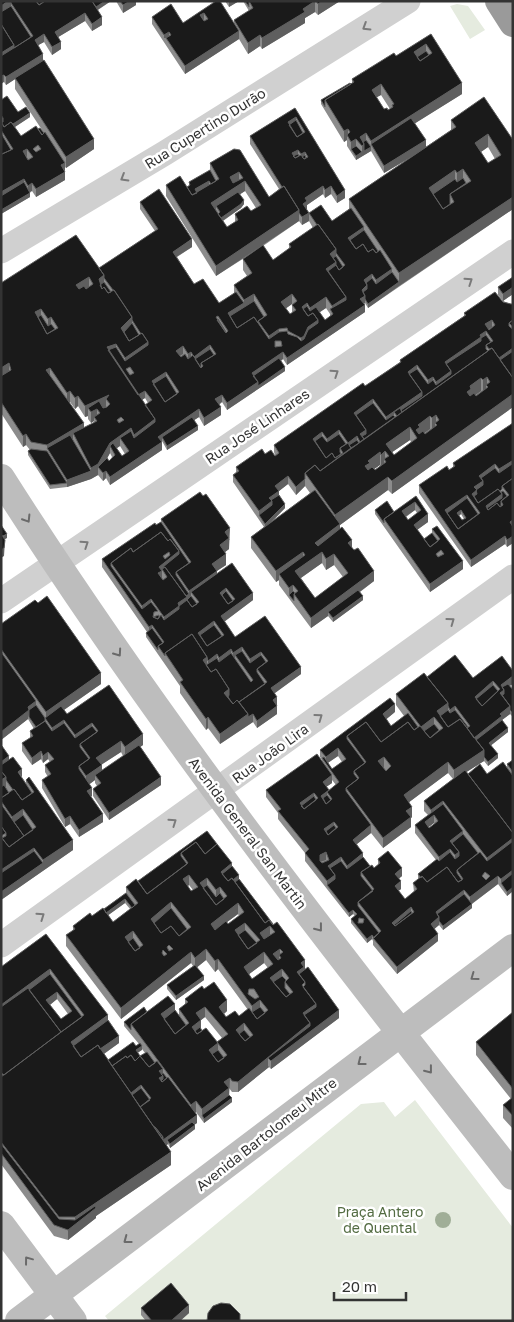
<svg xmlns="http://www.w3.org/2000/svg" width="514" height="1322" viewBox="0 0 514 1322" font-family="'Golos Text',sans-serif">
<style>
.green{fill:#e5ebdf}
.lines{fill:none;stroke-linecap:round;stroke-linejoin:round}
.street{stroke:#d0d0d0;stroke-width:25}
.secondary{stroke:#bdbdbd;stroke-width:28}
.highway{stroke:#9a9a9a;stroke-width:28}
.tree{fill:#a0ae97}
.wall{fill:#8c8c8c;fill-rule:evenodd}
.shaded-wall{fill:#5f5f5f}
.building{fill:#1a1a1a;stroke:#5f5f5f;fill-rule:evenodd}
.oneway{stroke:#7a7a7a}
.oneway2{stroke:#6a6a6a}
.labels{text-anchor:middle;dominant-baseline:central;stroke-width:5;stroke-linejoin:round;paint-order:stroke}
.street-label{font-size:14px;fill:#333;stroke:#fff}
.park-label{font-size:14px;fill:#536c42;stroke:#fff}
</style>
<rect width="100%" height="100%" fill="#fff"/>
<path class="green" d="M457,4l11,2 17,24 -15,9 -20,-33z
M415,1100l98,128v93h-404l-4,-5 256,-212 23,-2 11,15z"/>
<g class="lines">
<path class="street" d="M1,251l164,-98 243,-152
M1,601l512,-349
M1,945l512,-368"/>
<path class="secondary" d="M1,478c155,244 333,471 512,698
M1,1225l72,96
M19,1321l494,-373"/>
<path class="highway" d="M499,1l14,22"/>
</g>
<circle class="tree" cx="443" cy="1220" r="8"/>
<path class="wall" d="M1,1h110l-13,9 4,15 -10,6 -7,-10 -27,16 3,12 -9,6 -8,-13 -6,3 5,15 51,89 -28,19 -1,-1v3l-1,1 1,9 -29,17 -4,-6 -2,1v5l-29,17v-114l17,12 12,5 -15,10 6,9 17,-7 6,4 -29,-44v-10l-9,6 -2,-3z
M116,1h20v4l-13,8z
M216,1l18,23v-4l15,-9 -6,-10h97l-22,14 -3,-3 -10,6v5l-43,26 -2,-3 -12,8 -9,-15 -54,35 -33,-50v-7l31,6z
M225,1h14l-10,6z
M431,34l31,60 -47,29 11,24 25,-17v-10l62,20v69l-145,99 -3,-5 -1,1 1,8 -78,53 -4,-6 -2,2 4,10 -58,39 -5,-8 -3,3 2,10 -17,11 -5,-9 -5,3 4,10 -31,20 -5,-9 -1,1 1,8 -52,35 -4,-7 -3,3 -5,-6 -7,4 -24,8 -17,2 -22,-34v-4l2,-1 -4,-5 -3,2 -22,-34v-130l98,-15 56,-37 -15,-22v-7l52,45 -15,10 17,27 25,19 15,-9v-9l13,-9 -4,-6v-11l17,-11 -44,28 -50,-80v-11l21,2 2,-1v-4l21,-12v-7l24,-14 35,48 10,-8 -29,-45v-8l45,-28 50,90 -8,5 -6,-9 -6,4 -2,-4 -16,11v4h-1l3,12 -7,4 -3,-4 -36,25 10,14 16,-11v-5l24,-16 -4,-7v-8l23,8 17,-12v-10l56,-38 -21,12 -13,-22 -15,9 -9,-14v-6l-3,2 -23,-38v-4l31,-17v-4l44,-23zM381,95l9,14 -2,1 -4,-1 -8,-12zM488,147l7,12 -7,4 -7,-11zM245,191l11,17 -5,3 -16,3v8l-8,5 -4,-6 18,-13 3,-4 -4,-10zM292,304v9l-2,1 -4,-6zM326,308l4,6v2l-5,4 -6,-8zM145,398l3,5 -3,2 -3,-5zM69,402h1l5,7 3,-3 7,11 3,-1v3l3,4 3,-2v2l-10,5zM120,446l5,8 -3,2 -6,-8zM110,453l2,4 -3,4 -2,-3z
M513,277v17l-10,7 8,3h2v103l-121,87 -4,-4 -48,35v4l34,52 -14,11 3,8 -30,22 -5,-6 -17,12 -32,-43v-5l-3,2 -25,-34v-11l13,-10 -31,-45v-7l3,-3v-5l29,-13 10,2v-1l-1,-3v-7l91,-59 35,-24v-2l64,-44v-3l38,-13 -4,-5v-8zM410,440l1,2 -17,13 -2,-3zM380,465v1l-5,4 -1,-1zM288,484l8,11 9,-9 5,7 -37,28 12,-13 -6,-13v-4zM322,563l4,7 8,-5 9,12 -28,21 -14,-20z
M513,423v120l-6,4 -2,-3 -34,23 -52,-74v-8l30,-15 4,-3v-4zM461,514l3,5 -2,1 -3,-4z
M416,496l12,26 -11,8 7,9 8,-6v-4l31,40 -33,23 -55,-78v-4l19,2zM415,510l2,3 -9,7 -2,-3z
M161,519l69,20 -1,1v9l-4,3 1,13 -9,6v3l36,26 -29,22 11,15 66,37 -27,19 3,12h-1l1,9 -20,14 -4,-6 -33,22 -12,-16 -2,2 -26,-37v-7l-34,-49v-4l1,-1 -45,-65v-8l54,-34 5,-3z
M1,624l100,60 -37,26 3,4 42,-29 34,60 -3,2 21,38 -52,35 -16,-24v-7l4,-3 -2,-3v-3l-6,4 3,12h-1l12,26 -24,15 -9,-13 -5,3 -23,-39v-8l6,-3 -3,-5v-7l5,-3 -2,-3 -5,4 -2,-4 -9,6 -10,-14v-8l8,-5v-7l4,-2 -6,-10 -27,21zM121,752l2,4 -21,15 -1,-6z
M502,656l8,30 3,4v27l-3,-3 -8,6 6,12 -17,13 7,13 -10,8 -4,-5 -18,11 2,2h19l20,-6v-4l6,-4v131l-6,5 -9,-12 -26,20v4l-29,22 -4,-5 -5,4 4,12 -41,33 -24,-29v-4l-1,-2 -5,4 -16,-20v-4l4,-3 -2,-2 -4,3 -44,-56v-8l-27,-34v-6l-12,-16v-7l56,-30 -2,-3v-7l75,-38 -9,7 5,7 13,-10 -8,-11v-11l31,-17 46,1zM338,756l4,6 -10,7 -4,-6zM448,773l5,6 -29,22v10l4,4 -13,10v8l21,27 -18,14v4l1,1 -6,4 1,9 -9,7 -7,-8 3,-2 -3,-10 4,-3 -24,-17v6l-4,3 -4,-2 -7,-9 -6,-13 14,-11 12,15 28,-21v-9l1,-1 -3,-15zM332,780l4,5 -7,5 -3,-3 6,-4zM434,823l1,1 -6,4 -1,-1z
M1,746l8,13 17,24v-3l47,70 -72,50z
M207,831l25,35 7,13 100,139 -68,51 -2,-2 -31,25h-6l-3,-4v7l3,7 -28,21 -8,-11 -1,1 2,10 -2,1v5l-25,19 -2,-4 -2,1 5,20 -75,51v2l-28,22 -14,-4 -53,-72v-197l45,-33 62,86 11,23 -15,11 4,6 31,-16 -15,-18v-4l23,-10 28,-2 4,6v-7l6,-4v-6l19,-10 23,22 -3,3 2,3 13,-1 9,-6 -30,-41 -3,3 -9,-12 -9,7 7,13 -28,20 -9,-11v-4l26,-19 -2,-3 -70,56 -55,-73v-11l7,-4v-5l31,-17 22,-16v-6l12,-6zM189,885l4,5 -2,1 -3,-5zM125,903l5,6 -17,13 -5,-7zM238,914l1,2 -11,8 -1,-2zM264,963l4,5 -16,11 -3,-5zM57,999l11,15 -7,5 -11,-14zM205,1017l17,21 -5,4 -16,-13v-9zM142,1049l3,4 -5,3 -3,-3z
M513,1012v117l-10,-11v-13l8,-6 -35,-44v-13z
M141,1308l48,5 -9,8h-34l-5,-6z"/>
<path class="shaded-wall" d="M8,1h3v9l-10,6v-10z
M105,1h6l-17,11v-4z
M130,1h6v4l-13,8v-8z
M229,1h10l-10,6z
M315,1v11l-10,6v5l-43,26v-11l41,-29z
M322,1h18l-22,14v-11z
M85,13v8l-30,18v-7z
M204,13v7l-4,-5z
M102,17v8l-10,6v-7z
M239,31v8l-54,35v-8z
M169,32v7l-3,-1h-2v4v-7z
M44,34v8l-9,5v-7z
M260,35v11l-12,8v-11z
M61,42v7l-9,6v-8z
M426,44v11l-10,6 -2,-9z
M14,45v6l-13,13v-11z
M43,54v7l-37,24v-8z
M4,75v7l-3,2v-8z
M462,83v11l-88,55 -3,-5v-3z
M381,84v11l-9,5v-10z
M30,113v4l-26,17v-4z
M296,117v7l-6,4 -2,-6z
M348,129v8l-1,-2v5l-3,2v-11z
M366,133v11l5,3v4l-15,9v-4l6,-4v-6l-2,-9z
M488,134v13l-13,9v-13z
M94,139v10l-28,19v-11z
M356,139v11l-5,-1v-7z
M426,140v8l-42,25v-7z
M27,149v7l-4,3v-8z
M298,150v8l-4,2 -2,-7z
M305,152v7l-4,-1v-4z
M65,163v7l-4,3v-8z
M463,169v13l-6,4v-13z
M455,170v13l-25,17 -1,-12z
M65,172v8l-29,17v-8z
M239,172v10l-9,6v-11z
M24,179v7l-23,14v-8z
M209,181v4l-14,8v-4z
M245,181v10l-27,18 -2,-3v4l-5,3v-10z
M32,183v8l-4,2v-7z
M323,186v8l-16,11v4l-4,2v-7l2,-6z
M331,186v8l-6,4v-8z
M345,190v8l-8,5v-7z
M30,193v4l-29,17v-4z
M513,197v12l-114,77v-13z
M244,200v4l-3,4 -23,16v-4z
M299,210v11l-83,55v-10z
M309,213v8l-7,4v-8z
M364,227v7l-14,10 -2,-6z
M192,239v8l-19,12v-7z
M336,249v11l-4,3 -2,-9z
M336,262v11l-6,4 -4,-8z
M392,269v7l-16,12v-8z
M372,274v8l-6,4 -2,-6z
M104,275v11l-4,2 -1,-9z
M89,277v11l-13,8v-11z
M399,282v4l-31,22v-4z
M367,285v8l-4,3 -1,-6z
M513,287v7l-10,7v-7z
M254,294v11l-24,15 -2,-7 16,-10v-3z
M292,294v10l-11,8v-10z
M365,296v7l-5,3v-7z
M326,297v11l-13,9 5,3v11l47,-26v7l-78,53v-7l14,-10v-10l9,-20v-10z
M346,297v11l-14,4v-6z
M307,303v11l-5,-7z
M41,309v10l-4,3 -2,-10z
M51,317v11l-3,2v-11z
M132,317v10l-9,10 -2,-9z
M492,320v7l-6,4v8l-40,29 -1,-6 35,-27 5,-11z
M279,329v10l-4,2 -6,6v-11z
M148,342v11l-23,15v-10z
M116,344v11l-5,2 -4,-10z
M210,345v8l-15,10 -1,-6z
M183,346v8l-7,4v-7z
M513,348v7l-15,11 -2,-6z
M191,352v8l-3,2v-8z
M283,352v7l-29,21 -2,-7z
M9,363v11l-8,5v-11z
M417,365v8l-7,5 -2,-6z
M285,367v4l-58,39v-7l31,-21z
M50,368v11l-4,-9z
M451,371v7l-15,11v-7z
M166,372v8l-13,8 -1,-7z
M433,377v7l-5,4v-8z
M487,377v9l-1,-1v6l-3,2v-13z
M481,378v13l-10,7 -4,-6 3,-6z
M70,391v11l-3,2v-11z
M145,391v7l-8,5v-8z
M422,392v8l-21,14 -7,-2v6l-8,6v-7z
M513,394v13l-121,87v-13z
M109,395l-3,4v8l-9,2v10l-3,-2v4l-3,2v-11l-3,-4v8l-3,1v-11z
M222,395v7l-7,5v-8z
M78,396v10l-3,3v-11z
M373,399v8l-17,12 -2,-6z
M221,407v8l-17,11v-8z
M199,409v8l-35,23 -2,-3v4l-4,3v-7z
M436,415v9l-1,-1v6l-3,2v-13z
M430,416v13l-10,7 -4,-6 2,-5z
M155,419v11l-21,16v-11z
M84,423v10h-11v7l-26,8v-3z
M198,426v4l-31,20v-4z
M410,427v13l-22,15 -2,-11z
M131,428v10h-11v8l-7,5 -3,-5v7l-9,17 -3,-3v8l-7,4 -24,8v-7l24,-9v-3l19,-25z
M339,430v8l-12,8v-7z
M366,430v8l-4,2 -2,-6z
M322,432v8l-7,5 -2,-6z
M26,434v11l-3,2v-11z
M357,436v8l-8,5 -1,-6z
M162,442v8l-52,35v-8z
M385,451v9l-1,-1v6l-3,2v-12z
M380,452v13l-10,7 -5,-6 3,-5z
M512,461v7l-13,9v-8z
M495,464v8l-14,10 -2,-6z
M106,471v7l-3,3v-8z
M288,476v8l-9,7v8l-7,10 -13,6v-4l10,-13 6,-12z
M388,477v13l-48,35v10l-25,18v-10l20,-15v-13z
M305,479v7l-9,9v-8z
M483,481v8l-9,11 -2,-6 2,-7z
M502,494v8l-1,-1 -13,11 -2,-6z
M467,495v7l-20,15 -2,-7z
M415,502v8l-13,9v-8z
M285,504v4l-20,20v-4z
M461,510v4l-4,3v-4z
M428,514v8l-14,10v-7z
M513,520v7l-3,-5z
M230,528l-1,21 -9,7v-11l5,-13z
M7,534v4l-5,3v-4z
M505,536v8l-34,23v-7z
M513,536v7l-6,4v-7z
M5,540l-1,16 -3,2v-8z
M352,540v11l-4,-8z
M179,551v11l-16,5v3l-1,-1v12l-4,3 1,-17z
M303,552v10l-24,12v6l-3,2v-11z
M322,552v11l-27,19v-11z
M226,554v11l-14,9v-10z
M334,554v11l-8,5v-11z
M463,561v8l-33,23v-8z
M217,571v11l-26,10v8l-27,27v-10l14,-14 11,-9v-3z
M374,571v10l-44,33 -2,-2v4l-17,12v-10z
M293,585v10h-4v-7z
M226,588v7l-4,4 -2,-6z
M253,593v7l-32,24v-8z
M363,596v4l-30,22v-4z
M151,599v11l-9,6v-10z
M214,621v8l-14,10 -2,-6z
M152,625v7l-3,3v-8z
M242,647v8h-7v4l-2,1v-7z
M231,649v8l-12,9v-8z
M261,652v7l-11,8v-8z
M217,654v8l-9,6v-7z
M207,657v11l-4,-8z
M301,667v7l-30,22v-8z
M101,673v11l-53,37 -2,-2v-7z
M513,676v8l-9,6v8l-4,-5 1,-8z
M493,681v8l-17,14 -1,-6z
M229,689v10l-5,-6z
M277,697v8l-4,3v-8z
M36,701v8l-7,8 -1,-2v4l-27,21v-8l27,-25z
M448,703v11l-9,7 -2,-10z
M395,704v8l-12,10v-8z
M277,706v8l-20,14v-7z
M455,706v8l-5,3v-7z
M510,706v8l-8,6 -27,25 -2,-6 27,-25z
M248,714h5v8l-33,22v-10z
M208,717v11l-2,2v-11z
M434,717v11l-11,8 -2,-9z
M64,720v11l-12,7v-10z
M92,723v11l-17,12v-11z
M508,728v4l-19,15v-4z
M143,734v11l-18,13v-11z
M121,741v11l-25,16v-10z
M338,748v8l-12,8v-7z
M484,750v11l-30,19v-10z
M41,751v8l-9,6v-7z
M48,752v7l-5,4v-7z
M498,754v4l-10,8v-4z
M9,756v11l-8,5v-10z
M384,757v10l-6,4v-10z
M448,762v11l-44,33v-11z
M102,765v11l-7,-1v5l-9,7v-11z
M22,769v8l-4,-5z
M332,775v8l-9,6v-7z
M6,777v11l-5,3v-11z
M161,777v8l-52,35v-7z
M92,788v8l-5,3v-8z
M327,792v7l-4,3 -2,-6z
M314,793v7l-12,10 -2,-7z
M34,795v7l-11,8v9l-11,4v-6z
M443,801v10l-9,4v8l-9,7v-8l6,-5v-7z
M412,807v10l-1,1v9l-28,21v-10l23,-27z
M103,814v8l-24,15v-7z
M70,816v8l-5,3v-8z
M334,822v7l-8,6 -2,-6z
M371,825v8l-18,14v-7z
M463,831v7l-11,9 -2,-6z
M513,838v11l-26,20v-11z
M73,840v10l-72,50v-8l42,-29v-3z
M34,848v10l-33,23v-11z
M450,849v7l-11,9v-8z
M326,852v8l-6,2v-7z
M459,852v8l-4,3v-8z
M363,853v8l-16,12v-7z
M341,857v8l-11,7 -2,-6z
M232,863v11l-8,6 -3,-8z
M402,868v8l-7,6v-8z
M513,870v7l-12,6v-4z
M189,875v10l-6,5v-11z
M239,875v8l-11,1z
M335,875v8l-8,2v-4z
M498,876v8l-28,21v-8z
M207,878v11l-5,4 -2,-10z
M401,881v8l-6,5v-8z
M220,887v10l-4,4v-11z
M513,887v4l-6,5v-4z
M464,890v8l-26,20 -2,-6z
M125,899v4l-22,16v-4z
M171,902v10l-18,16 -2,-9z
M238,903v11l-27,20v-10z
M472,904v4l-29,22v-4z
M411,907v8l-17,14 -2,-6z
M353,910v4l-4,3v-4z
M439,917v8l-8,7v-8z
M245,923v11l-8,6 -2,-10z
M270,926v10l-10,7v-10z
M133,931v11l-5,4 -3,-9z
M438,934v7l-41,33v-7z
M372,935v4l-5,4v-4z
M206,949v11l-11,9v-11z
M280,949v8l-1,-2v6l-6,4v-11z
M191,952v11l-70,56v-11z
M264,952v11l-20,15v-11z
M218,959v10l-3,3v-11z
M305,960v10l-1,8 -7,-6 4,-9z
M50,969v13l-49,36v-13z
M282,969v11l-10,7 -2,-9z
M204,976v4l-28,20v-4z
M57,992v7l-11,9v-8z
M227,1000v11l-8,7v-11z
M260,1000v11l-8,5v-10z
M175,1004v10l-12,10 -2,-10z
M316,1004v10l-10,7 -3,-8z
M205,1007v10l-4,3v11l-9,2v-6l4,-14z
M339,1010v8l-68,51v-8l-3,-3v8l1,1 -31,25v-10l72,-59z
M108,1015v13l-34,25 -3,-11z
M244,1023v11l-6,5 -2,-9z
M119,1036v7l-38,27v-8z
M218,1043v11l-7,5 -2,-9z
M142,1046v4l-6,4v-4z
M163,1069v14l-4,-1v-11z
M230,1078l-1,21 -27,16v4v-10l22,-27z
M141,1085v7l-11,8 -2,-6z
M232,1098v4l-28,21v-4z
M196,1101v11l-5,3v-10z
M197,1115v8l-27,20 -3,-3 1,4 -7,6v-11z
M195,1125v4l-25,19v-4z
M171,1152v13l-75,51v2l-28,22v-10l7,-6v-7z
M189,1305v8l-9,8h-9z"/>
<path class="building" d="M1,1h7l-7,5z
M11,1h25l3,4 6,-4h47l10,16 -10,7 -7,-11 -30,19 6,10 -9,5 -8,-13 -9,6 8,14 -37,23 -2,-2 -3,1v-20l32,-20 -22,-33z
M36,1h9l-6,4z
M92,1h13l-9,6z
M120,1h10l-7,4z
M216,1h4l19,30 -54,35 -19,-28 5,-3 -2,-3 -5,3 -12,-18 19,-13 12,19zM204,13l4,6 -4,2 -4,-6z
M245,1h4v6z
M249,1h66l-12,8 2,3 -43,26 -2,-3 -12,8 -14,-23 19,-12z
M316,1h6l-4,3z
M11,6l20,31 -17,11v-3l-13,-21v-12z
M1,24l13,21 -13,8z
M431,34l31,49 -91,58 -5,-8 -6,4 4,7 -2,2 -6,-7 -5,3 -4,-7 3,-3 -2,-3 -4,2 -19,-31 29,-18 -2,-3 42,-26 2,3zM426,44l6,9 -12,8 -6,-9zM381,84l13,20 -2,1 1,2 -5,3 -1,-2 -3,1 -12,-19z
M426,51l3,4 -9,6 -3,-4z
M44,60l50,79 -28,18 -51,-79z
M350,83l1,1 -26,16v7l-4,-7z
M7,96l11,16 8,-5 4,6 -17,11 -2,-2 -7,5 -2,-4 1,-1v-4l-2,-3v-15z
M484,97l29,43v57l-114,76 -50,-74 107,-72 -5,-7zM488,134l13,21 -13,8 -13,-20zM463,169l8,12 -21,13 4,8 -11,7 -14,-21 26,-18 2,3z
M295,108l50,82 -8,6 -6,-10 -6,4 -2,-4 -18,12 2,3 -4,3 6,9 -7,4 -3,-4v-3l-15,-24 -2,1 -32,-51zM296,117l9,15 -8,5 -9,-15zM298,150l3,4 4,-2 3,5 -4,2 -3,-4 -6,3 -3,-5z
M411,118l15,22 -42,26 -13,-22z
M296,120l7,13 -6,4 -8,-12z
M1,122l3,5 7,-5 10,14 15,-10 6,9 3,-3 20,31 -4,2 4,7 -29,17 -4,-6 -4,3 -4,-7 -23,13v-39l1,1 11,-5 -12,-19zM38,145l3,4 -5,3 -3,-3zM27,149l6,8 -5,3 -5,-9z
M40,128l4,5 -2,2 -4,-6z
M1,133l10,17 -9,4 -1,-1z
M366,140l5,7 -7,4v-7l-1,-2z
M356,146l6,6 -6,4 -5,-7z
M234,149l6,1 29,47 15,-11 15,24 -83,56 -50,-81 14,-9 12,19 27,-16 -9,-16zM239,172l4,6 -10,5 -3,-6zM245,181l16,24 -10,6 -4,-5 -12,8 3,6 -11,7 -16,-24z
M298,154l1,2 -4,2 -2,-2z
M305,155l1,3 -2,1 -2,-2z
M210,170l6,11 -5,3 -2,-3 -14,8 2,4 -5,2 -5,-8 3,-2 -1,-3z
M463,178l3,5 -16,11v10l-7,5 -10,-15 22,-15 2,3z
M24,182l6,11 -29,17v-14z
M159,189l33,50 -19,13 21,32 9,-5 16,24 17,-11 8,11 -16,10 9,15 17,-11 15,22 10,-7 8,-1 1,3 9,3 4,4 3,-2 4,-9 10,-7v-3l-5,-7 -5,3 -5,-7 4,-3 3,5 6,-4 9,13 8,-6 -3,-5 16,-9v-3l-18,-26 8,-6 3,5 6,-5 -9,-12v-4l-18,-25 -1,1 -8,-12 12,-8 11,16 19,-13 13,19 -16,11 8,11 7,-5 5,8 5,-3 3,4 4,-3 12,19 -16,11 -4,-6 -8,6 3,5 -5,5 3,6 -5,3 5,6 -78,53 -4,-6 -31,21 6,9 -31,21 -5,-8 -7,4 6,8 -17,11 -5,-9 -41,28 4,5 -52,35 -4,-6 -3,2 -5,-6 9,-9 2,3 6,-6 -5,-9 3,-3 9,13 7,-5 -9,-13 11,-7 3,7 21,-16v-3l-10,-14 7,-5 -7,-9 -7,4 -30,-45 8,-3 9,14 23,-16v-3l-6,-9 -1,1 -9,-14v-3l-18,-27h-1l-9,-12v-3l-5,-7 59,-39 -18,-27zM218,316l10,15 -2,2 -10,-16zM275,341h6l1,5 -7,1zM210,345l6,9 -15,9 2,3 -2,2 -8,-13 -5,4 -3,-5 -4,3 -5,-6 7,-5 5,8 3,-2 3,5zM130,367l4,6 -4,2 -4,-6zM166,372l13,20 -14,10 -13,-21z
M238,192l6,8 -3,4 -20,14 -3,-4 2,-2 -4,-6z
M318,224l18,25 -6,5 6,8 -10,7 20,28 -14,9 -6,-9 -16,11 -3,-5 -5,4 6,9 5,-3 5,7 -10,7 -4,9 -3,2 -13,-7 -1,-3 -8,1 -10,7 -11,-15 9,-6 -13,-21 -10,6 -10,-15 18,-12 -9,-14 20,-14 10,15 18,-13 -2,-3zM292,294l5,7 -5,4 4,5 -6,4 -9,-12z
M364,230l14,21 -2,2 -3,-4 -5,3 -5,-8 -7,5 -6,-9z
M76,235l28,40 -5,4 3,10 2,-2 4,6 6,-3 18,27 -11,11 8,13 13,-8 6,9 -23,16 -9,-14 -9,3 48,72 -21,16 -3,-7 -21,15 -12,21 -7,4 -18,-35 24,-12 -3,-4 6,-4 -3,-4 -6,3 -3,-4 11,-7 4,7 4,-1 3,-3 -4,-5 3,-4 -24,11 -7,-10 -3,2 -5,-7 -3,2 -17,-25 -4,2 38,53 -37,22 -16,-3 -5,-8 -3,2 -22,-34v-26l10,-6 -2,-7 -8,5v-85zM89,277l4,7 -7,5 -2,-3 -5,3 -3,-4zM41,309l7,10 3,-2 7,11 -11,6 -12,-22zM121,417l3,3 -5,3 -2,-3z
M336,256l7,11 -4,3 -3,-5v-3l-3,-4z
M392,272l7,10 -31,22 -3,-5v-3l-2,-4 4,-3v-4l-1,-2 6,-5 4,6z
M513,277v10l-10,7 -5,-7z
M104,282l7,10 -3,1 -4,-6 -2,2 -2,-4z
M495,292l8,10 8,2h2v16l-4,3v3l4,4v18l-14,10 -7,-10 -3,1 -3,-4 7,-4 -7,-10 -6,4 1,2 -36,25 6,9 -15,11 -3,-5 -5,3 -11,-15 -9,7 14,20 -36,25 -13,-18 -19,14 12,17 -6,4 4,5 -4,3 -3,-6 -9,7 3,5 -31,23 -5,-6 -10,8v6l-9,8 -8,-11 -13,10 4,5 -10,7 3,3 -13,10 -26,-36 6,-4 -3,-4 26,-18 3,5 6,-4 4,6 4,-3 -5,-8 89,-62 2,3 36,-24 -1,-2 66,-45 -2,-2zM492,320l3,5 -6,5 -4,-6zM339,430l9,13 -8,5 3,5 -8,5 -3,-5 -6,5 -13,-19 9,-7 5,7z
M254,301l10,16 -6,4v2l-4,-6 -17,11 -7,-12z
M41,315l7,11 3,-2 4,5 -8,5 -9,-17z
M218,319l8,13v1l-9,-13z
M513,320v7l-4,-4z
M132,323l7,12 -10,6 -5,-9z
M486,335l5,7 -5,3v4l2,2 -86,61 -1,-2 21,-14v-4l-13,-18 8,-5 11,15 5,-4 3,5 15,-11v-3l-5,-7 35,-23v-3z
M492,348l21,30v16l-121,87 -4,-4 -53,38 -30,-42 10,-8 5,6zM487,377l3,5 -4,3 2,2 -12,9 -2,-3 -4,3 -3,-4 4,-3 -1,-3 11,-8 2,2zM436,415l3,5 -4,3 2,2 -12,9 -2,-3 -4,3 -3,-4 4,-3 -2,-2 12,-9 2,2zM410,427l7,11 -23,17 -8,-11zM385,451l4,5 -5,3 2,3 -11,8 -3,-3 -4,3 -3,-4 5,-3 -2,-2 12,-9 1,3z
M210,349l4,6 -13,8v5l-6,-9z
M513,351v27l-13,-18z
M279,358l6,9 -27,19v-4l-5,-6z
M166,376l11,18 -12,8 -12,-18z
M373,403l13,17 7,-5 2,2 -31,22 -2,-3 4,-2v-4l-10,-15z
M400,408l2,4 -5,4 -3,-4z
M192,417l6,9 -31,20 -5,-9z
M513,423v39l-1,-1 -13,8 -4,-5 -16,12 4,5 -9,6 3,3 -5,4 6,9 20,-14 4,5 -16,12 2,4 9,-7 3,4 3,-2 -2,-4 8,-6 -7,-9 11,-8v42l-3,2 3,5v9l-6,4 -2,-4 -34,24 -52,-75 28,-19 2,4 6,-4 -2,-3zM467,495l13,18 -22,16 -13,-19z
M339,434l7,10 -6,4v4l1,2 -6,4 -3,-5 -6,5 -11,-17 7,-5 5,6z
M70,435l21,36 -24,9 -20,-32z
M357,440l2,3 -8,5 -2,-3z
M31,449l16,2 20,32 -17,2 -22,-34z
M512,464l1,2v12l-11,8v3l-2,2 -2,-2 -20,14 -4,-7 3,-2 -1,-4 7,-5v-4l-2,-3 14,-10 4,5z
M315,490l25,34 -25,19 3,3 24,-19 10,13 -4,3 6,7 4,-2 16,23 -63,47 -17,-24 4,-3 -5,-6 -4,3 -10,-14 26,-19 -2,-3 -27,19 -25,-34zM322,552l4,7 8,-5 14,19 -33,25 -20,-27z
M503,491l4,5 -6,5v5l-1,1 -3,-4 -9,7 -1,-2 15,-10v-4l-1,-2z
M200,492l3,4 3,-2 24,34 -5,4 4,6 -9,7 6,9 -14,10 5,7 -28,20 -13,-19 15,-10 -30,-43z
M279,495l6,9 -20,20 -6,-9 13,-10v-4l-1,-1z
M416,496l12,18 -14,11 16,22 10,-8 -8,-10 5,-3 26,35 -33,23 -46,-65zM415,502l6,8 -13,10 -6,-9zM441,550l3,4 -6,3 -2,-3z
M467,498l11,16 -20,15 -11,-16zM461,510l5,8 -4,2 -5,-7z
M387,501l7,11 -10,7v4l-9,-13z
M161,522l28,41 -13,9v3l13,19 -3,2 -21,-29 -2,1v-1l16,-13v-3l-9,-12 -2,2 -7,-9 -28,20 -2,-4 -20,15v3l31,43 9,-7 7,9 -4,1 -1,5 5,2 3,-4 3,5 15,-11v-3l8,-6 5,7 7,-5 -8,-10 41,-29 21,30 -32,23 14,21 30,-21 36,51 -30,21 6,9 -4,3 4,6 -20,15 -4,-7 -5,3v-3l-9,-12 28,-20 -10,-13 11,-8 -7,-9 -11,7 -8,-12 -9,6 -2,-4 -12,9 -2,-4 -9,7 -1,-4 -15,-23 -27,19v3l-7,-10 6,-4 -12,-17 -3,2 -47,-68 53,-36 1,2zM226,588l9,11 -7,5 -8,-11zM214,621l10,14 -17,11 -9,-13z
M1,525l6,9 -4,2 -2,-2z
M161,532l7,9 2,-2 9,12 -20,16 3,4 -4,2 5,7 4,-3 -5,-8 3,-2 22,30 -9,6 1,3 -15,11 -13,-18 -9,7 -31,-43 20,-15 2,4zM169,552l1,3 -5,4 -2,-3z
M432,533l6,8 -8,6 -6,-8z
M1,534l4,6 -1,8 -3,2z
M358,590l5,6 -30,22 -5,-6z
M226,591l7,10 -5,3 -6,-9z
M293,591l2,2 -1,1v7l-5,-6z
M47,596l54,77 -55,39 -45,-63v-25l34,-24 3,3z
M191,596l6,8 -5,3 -5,-7z
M159,615v2l-1,2 -5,-2z
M214,625l8,11 -15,10 -7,-11z
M152,628l11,15 -5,3v4l-12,-17z
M192,634l15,23 -4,3 8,12 5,-3 13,20 -5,4 9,11 4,-4 11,14 -28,20 -12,-17 -2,2 -26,-37 3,-2 -18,-27z
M242,651l8,12 11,-8 5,7 -9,7v3l8,12 -26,18 -2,-2 -4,4 -5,-7 1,-2v-6l-13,-20 -5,3 -5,-7 11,-7 2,4 12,-9 20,29 2,-2 -18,-25z
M1,652l35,49 -8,6 1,3 -28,22z
M455,655l18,23 29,-22 11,15v5l-12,9 3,5 -4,3 10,13 -10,8 2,2 -28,22 -7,-10 3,-2 -15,-20 -5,4 -2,-4v-3l-21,-26zM493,681l7,8 -18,17 -7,-9z
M424,673l24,30 -11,8 11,16 12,-8 24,31 -30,20 -6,-8 -44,33 8,12 -6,4 5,6 -28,21 -37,-50 13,-10 -5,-7 12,-9 -19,-26 19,-14 15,20 27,-20 6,8 6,-4 10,12 13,-10 -9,-11 -13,10 -25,-33zM384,757l7,9 -5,5 -8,-10z
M508,684l5,6v23l-3,-3v-4l-8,-11 2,-1v-4l-2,-3z
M109,685l34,49 -18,13 -4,-6 -25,17 6,7 -16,11 -7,-10 11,-8 -10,-14 18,-13 -6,-8 -17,12 -11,-15 -12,8 -7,-10 16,-12 6,8z
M493,685l5,6 -16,15 -6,-7z
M390,698l5,6 -12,10 8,12 17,-13 10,14 -4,3 -6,-8 -27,20 -15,-20 -19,14v3l18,24 -11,8v3l4,5 -12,9v3l25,34 -18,15 10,13 -16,13 -6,-9 -13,9 7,9 -8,6 -22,-28 4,-4 -31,-38 3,-2 -15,-19 51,-36 15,21 -9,7 6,8 -8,6 5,8 6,-5 -5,-7 12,-10 -17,-24 2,-1 8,12 14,-10 -8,-11 -12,9 -6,-7zM314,793l4,5 -14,11 -4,-6zM334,822l4,5 -10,8 -4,-6zM326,852l3,8 -7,3 -2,-2v-6z
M36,705l9,13v3l-9,6 -7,-10v-7z
M448,710l2,3 5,-3 13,17 -1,1 -7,-9 -12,8 -8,-11z
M502,720l6,8 -19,15 9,11 -10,8 -4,-5v-7l-8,-10z
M45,721l7,10 12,-8 11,15 17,-12 5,6 -17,12v3l9,12 -10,7v3l13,19 -5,3 16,23 -24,16 -9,-14 -5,3 -23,-39 9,-6 -6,-9 9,-6 -6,-7 -5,4 -2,-5 -9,7 -10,-15 11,-7 -3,-5z
M434,724l5,6 -9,8 -6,-7z
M139,745l22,32 -52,36 -16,-24 8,-6 -6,-8z
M1,746h1l7,10 -8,6z
M13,757l9,12 -4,3 14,21 -10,7 -8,-11 -1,1 -7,-10v-3l-5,-6v-6z
M513,760v12l-6,-8z
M503,762l10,14v57l-45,-59 12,-10 7,10z
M465,770l48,63v5l-26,20 -44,-57 -12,9 -7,-9z
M1,771l5,6 -5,3z
M29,777l44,63 -30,20 -9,-12 -33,22v-33l8,10 27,-20 -13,-18 -11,8 -11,-16v-3l13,-9 8,11 12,-8 -8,-12z
M4,785l5,8 -8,5v-11z
M327,795l4,5 -5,4 -3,-6z
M314,796l2,4 -12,9 -3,-3z
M1,804l23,32 -15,11 -7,-9 4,-2v-3l-5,-7z
M443,804l20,27 -13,10 9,11 -4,3 -5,-6 -11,8 -24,-32zM434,815l4,6 -9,7 -4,-6z
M23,815l10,15 -9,6 -10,-14z
M334,825l2,3 -8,7 -2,-4z
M1,826l5,7 -5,3z
M207,831l10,13 -12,10 -9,-12 -15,11v3l6,8 -40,30 -9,-13z
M463,834l15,19 -21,17v3l5,7 -4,2 -11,-15 -20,15 -5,-6 -1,2 -3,-4 19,-15 2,2 11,-9 5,7 4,-3v-4l-7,-9z
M513,841v29l-12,9 -3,-3 -28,21 -6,-7 -28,22 3,5 -8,7 7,10 -41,33 -24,-29 8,-7 -23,-29 16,-13 -13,-17 11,-7 2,3 6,-5 -2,-4 10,-8 14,17 -7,6 6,7 -6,5 10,13 12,-10 -4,-6 9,-7 5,6 20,-15 11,15 5,-3 -6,-9 6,-5 17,-13 7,9zM485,872l5,4 -4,4 -4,-4zM411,907l3,5 -19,14 -3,-3z
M196,842l9,12 12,-10 15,19 -11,9 7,9 4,-3 33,45 4,-3 4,5 4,-3 28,38 -4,3 3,4 -7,5 8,10 -3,3 14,19 -13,9 7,10 -72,59 -6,-1 -2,-3 -6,4 5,6 -27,21 -6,-8 -5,4 -60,-81 37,-28 7,8 -14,10 14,20 14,-11 -10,-14 9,-7 -3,-3 17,-13 2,3 10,-7 13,18 -8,7 7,10 9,-6 4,5 10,-8 8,11 11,-9 -8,-10 -8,6 -34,-47 -3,2 -9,-12 -11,9 -4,-6 -70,56 -55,-73 9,-6 -2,-3 17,-13 2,3 11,-8 10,14 25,-19 -12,-16 10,-8 11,15 41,-31 -7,-10zM189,875l9,12 -7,4 -8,-12zM207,878l9,12 4,-3 7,9 -11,9 -16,-22zM171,902l20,25 -12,9 -8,-10 -10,7 -10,-14zM238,903l6,9 -16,12 -2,-3 -11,9 -4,-6zM245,923l15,17 -12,9 -13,-19zM270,926l5,6 -11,7 -4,-6zM133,931l10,14 -8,6 -10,-14zM169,945l4,4 -4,2 -2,-4zM280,949l3,3 -4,3 2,3 -3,2 -5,-6zM163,950l4,4 -3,2 -2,-3zM264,952l9,12 -21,15 -8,-12zM282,969l7,9 -4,4 8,10 -7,5 -16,-19zM249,989h5l5,8 -4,2 -7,-5zM205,1007l23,27 -11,8 10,13 -9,7 -9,-12 9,-7 -12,-15 -9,6 -5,-7 9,-7 -5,-7zM244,1023l9,12 -8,6 -9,-11z
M34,851l9,12 -42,29v-19z
M363,857l7,9 -9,6v4l12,15 -15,11v4l21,27 -5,5 -2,-3 -5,4 -16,-20 6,-5 -4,-4 -4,3 -22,-28 8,-6v-4l-5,-7 11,-7 6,8zM359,918l5,1 -1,4h-5z
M232,866l7,9 -6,5 -1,-2 -4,3 -6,-7z
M513,873v14l-6,5 -6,-9z
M239,879l34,45 -4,-4 -4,3 -30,-41z
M207,885l9,12 4,-4 4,6 -8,6 -13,-17z
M126,893l9,12 -3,3 -7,-9 -19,14 -2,-4z
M464,894l8,10 -29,22 -4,-5v-4l-2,-3z
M171,908l16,21 -8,7 -8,-10 -10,7 -7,-10z
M411,911l1,2 -17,13 -1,-1z
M245,930l12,13 -9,6 -10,-14z
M46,934l62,81 -37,27 10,15 17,-12 73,107 -96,65h-16l-58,-75v-65l83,-62 -34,-46 -49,36v-38z
M133,938l7,10 -5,3 -7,-9z
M195,965l9,11 -28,20 -9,-11z
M308,967l31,43 -68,51 -3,-3 42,-32v-3l-6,-8 12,-8v-3l-13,-17 2,-2v-3l-6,-8z
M50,974l32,43 -21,15 -32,-42zM57,992l15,19 -11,8 -15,-19z
M282,976l4,4 -1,2v6l5,6 -4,3 -13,-15z
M28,988l33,44 -57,43 -3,-3v-65z
M144,1007l3,5 -16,12v6l-7,-8z
M260,1007l5,6 -8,6 -5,-7z
M175,1010l11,15 -11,9 -11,-15z
M513,1012v77l-37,-47z
M108,1020l11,16 -19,13 -2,-4 -17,12 -8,-11z
M200,1027l2,4 -5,3 -2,-3z
M244,1030l6,7 -5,4 -6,-7z
M133,1042l3,4 4,-3 2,3 -6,4 4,6 7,-4 8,11 -6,4 -9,-11 -5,5 -4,-6 -4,3 -1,-2 -14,10 -4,-6z
M218,1050l6,8 -6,4 -6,-8z
M131,1055l4,6 5,-5 9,11 8,-6 6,8 -4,2 4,5 -4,2 3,4 6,-5 29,38 -34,25v-3l-8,-10h-1l-14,-20 11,-9 -10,-13 -10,8 -19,-27 14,-10 1,2z
M163,1073l4,5 -5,4 -1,-1 2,-2v-3l-2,-2z
M141,1088l9,12 -10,7 -8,-12z
M229,1095l3,3 -28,21 -2,-4z
M513,1097v19l-10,-11z
M192,1122l3,3 -25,19 -3,-4z
M154,1127h1l8,10 -1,1z
M1,1144l58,75 16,1 20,-14 1,2 -28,22 -14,-5 -53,-72z
M171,1283l18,22 -18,16h-19l-11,-13z
M221,1303l9,1 10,10v7h-33l1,-8 5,-7z"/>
<defs><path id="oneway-chevron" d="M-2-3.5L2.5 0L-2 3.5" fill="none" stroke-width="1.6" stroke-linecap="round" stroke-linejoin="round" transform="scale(1.25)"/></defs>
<g class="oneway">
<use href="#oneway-chevron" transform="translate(366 27) rotate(148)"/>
<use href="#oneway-chevron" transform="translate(124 178) rotate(149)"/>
<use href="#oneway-chevron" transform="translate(469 281) rotate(-34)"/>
<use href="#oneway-chevron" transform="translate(335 373) rotate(-34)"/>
<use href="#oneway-chevron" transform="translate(85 544) rotate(-34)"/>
<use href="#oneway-chevron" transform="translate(451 621) rotate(-36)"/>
<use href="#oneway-chevron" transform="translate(319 717) rotate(-36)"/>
<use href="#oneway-chevron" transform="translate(173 822) rotate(-35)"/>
<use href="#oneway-chevron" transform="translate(41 916) rotate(-35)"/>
</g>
<g class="oneway2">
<use href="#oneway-chevron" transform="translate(27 519) rotate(58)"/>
<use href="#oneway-chevron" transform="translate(118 653) rotate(55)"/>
<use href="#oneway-chevron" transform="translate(319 928) rotate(52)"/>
<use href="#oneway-chevron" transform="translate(474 977) rotate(144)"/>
<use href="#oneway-chevron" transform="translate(361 1062) rotate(142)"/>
<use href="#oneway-chevron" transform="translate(429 1070) rotate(52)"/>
<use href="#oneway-chevron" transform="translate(127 1240) rotate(143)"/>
<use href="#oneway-chevron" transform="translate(28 1260) rotate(-127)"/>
</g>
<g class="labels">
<g class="street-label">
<text transform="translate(205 128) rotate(-32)">Rua Cupertino Durão</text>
<text transform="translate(257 426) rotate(-34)">Rua José Linhares</text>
<text transform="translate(270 753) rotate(-36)">Rua João Lira</text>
<text transform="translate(248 833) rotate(53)">Avenida General San Martin</text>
<text transform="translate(266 1134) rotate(-38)">Avenida Bartolomeu Mitre</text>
</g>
<g class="park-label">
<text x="380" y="1211">Praça Antero<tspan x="380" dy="16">de Quental</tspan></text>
</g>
</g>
<rect width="514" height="1322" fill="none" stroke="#333333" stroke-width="5"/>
<path d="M334 1292v8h72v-8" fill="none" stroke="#333333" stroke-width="2.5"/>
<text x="342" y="1292" font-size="15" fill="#333333" stroke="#ffffff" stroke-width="4" paint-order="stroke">20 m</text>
</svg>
